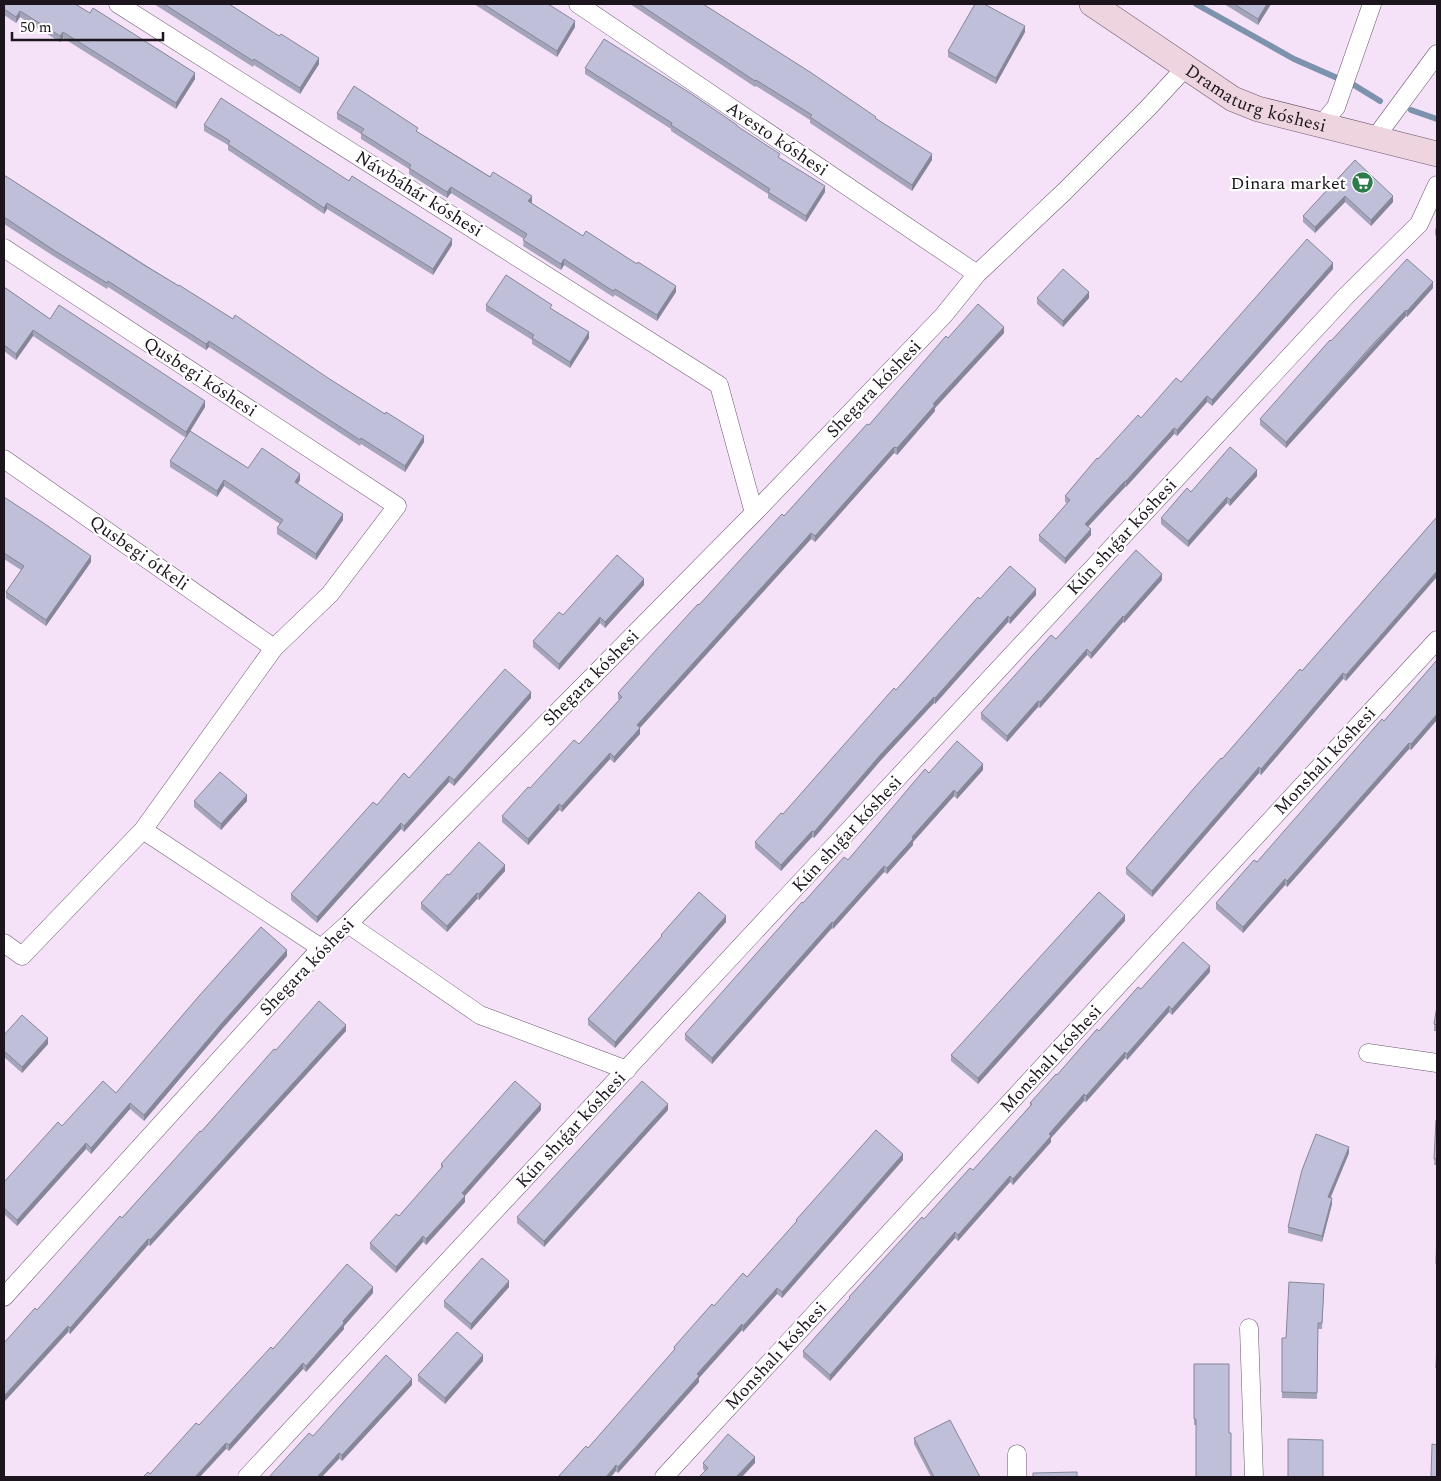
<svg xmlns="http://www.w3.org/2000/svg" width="1441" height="1481" viewBox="0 0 1441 1481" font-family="Spectral,serif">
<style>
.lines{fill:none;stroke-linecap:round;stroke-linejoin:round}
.stream{stroke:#7d93ad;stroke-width:6}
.street-casing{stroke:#6a596d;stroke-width:19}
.secondary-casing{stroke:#6a596d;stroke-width:26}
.street{stroke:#fff;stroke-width:18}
.secondary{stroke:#edd4df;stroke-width:25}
.wall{fill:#a4a4bb}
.shaded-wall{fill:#868698}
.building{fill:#bfbfd9;stroke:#868698}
.labels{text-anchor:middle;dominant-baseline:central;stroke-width:4.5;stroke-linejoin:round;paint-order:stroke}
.street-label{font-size:18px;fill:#1c151d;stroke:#fff}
.poi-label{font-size:18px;fill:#1c151d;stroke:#fff;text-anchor:end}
</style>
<rect width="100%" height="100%" fill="#f5e2f9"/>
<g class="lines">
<path class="stream" d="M1196,4l98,55 41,18
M1354,85l26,16
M1411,110l26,9"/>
<defs>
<path id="street" d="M118,4l601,381 35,128
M578,4l399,270
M1321,125l15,-18 36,-103
M1375,138l62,-84
M4,248l393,258 -67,88 -56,54 -131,182 -121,126 -18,-13
M4,459l270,189
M143,830l178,118
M348,924l132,91 147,55
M1368,1053l69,10
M4,1297l317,-349 27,-24 406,-411 189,-197 34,-42 87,-82 84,-84 37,-40
M1249,1328l5,149
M1017,1454v23
M247,1477l1099,-1181 73,-72 18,-39
M664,1477l773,-837"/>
<g id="secondary">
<path id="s1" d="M1092,4l141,95 25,10 179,45"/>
</g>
</defs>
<use href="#street" class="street-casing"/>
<use href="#secondary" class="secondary-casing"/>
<use href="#street" class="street"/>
<use href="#secondary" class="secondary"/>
</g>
<path class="wall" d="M4,4l191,75 -19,30 -113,-71 -3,4 -40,-25 -4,6 -12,-8z
M154,4h75l90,60 -19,30 -46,-29 -1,2z
M474,4h74l27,23 -18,30z
M630,4h73l173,115 56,41 -20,31 -102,-68v-3l-54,-34 -1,1z
M1224,4h47l-13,21z
M1025,32l-29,52 -48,-27v-6z
M585,68l152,59 88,65 -19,30 -38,-24v-4l-97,-63v-2l-86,-55z
M337,113l81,19 114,70 -1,1 52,33 93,56 -19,29 -42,-26 -2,2 -49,-32 -3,5 -38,-24 1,-7 -73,-46 -4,5 -38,-24v-5l-48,-30v-5l-24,-15z
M204,125l145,56 103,64 -19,30 -106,-66 -3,5 -96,-64v-5l-24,-14z
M1355,160l38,42 -22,24 -26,-24 -30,31 -12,-11v-6z
M4,175l420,267 -19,30 -44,-28 -1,2 -151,-99 -3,3 -98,-63 -1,2 -52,-32 -51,-33z
M1437,227v10l-2,-2v-6z
M1333,269l-121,137 -5,-4 -30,34 -3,-2 -48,53h-1l-37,39 3,9 -26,29 -26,-23v-6l28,-32 -2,-1v-6l33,-37 83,-77z
M4,287l46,32 155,88 -15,24 58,37 52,12 -2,4 45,36 -27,40 -39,-26v-6l3,-4 -56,-38 -7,11 -47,-30v-6l16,-23 -153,-102 -17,24 -12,-9z
M1433,288l-26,29 -1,-1 -32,33 -88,99 -26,-23v-6l71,-78z
M1037,298h52l-26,29 -26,-23z
M486,305l66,4 37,29 -19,30 -38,-24v-4l-46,-29z
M1004,333l-69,75v3l-38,44 -3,-2 -79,89 -4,-3 -171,189v6l-26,29 -4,-4 -48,53 -3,-2 -31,35 -26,-23v-6l28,-28 49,-44 40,-44 -1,-1v-6l81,-88 85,-89 85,-91 79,-87z
M1257,476l-27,30 -3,-3 -39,44 -27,-23v-6z
M4,497l87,65 -45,64 -40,-28v-6l15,-22 -17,-11z
M1436,518l-90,163 -3,-2 -82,96 -2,-2 -107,124 -26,-23v-6l96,-109 80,-88z
M1162,580l-38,43 -1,-1 -32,37 -4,-4 -47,53 -2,-1 -31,35 -26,-23v-6l75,-74z
M644,585l-39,43 -5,-5 -41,47 -26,-23v-6l30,-26z
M1036,595l-26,29 -2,-2 -73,82 -1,-1 -53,57 -67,78 -2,-1 -31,34 -26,-23v-6l28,-28 113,-124 84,-91z
M1437,660v60l-26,30 -2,-1 -122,138 -2,-2 -42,48 -27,-24v-6l41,-41 127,-141z
M531,698l-77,88 -5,-4 -45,50 -3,-3 -84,94 -26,-23v-6l86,-89 32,-27z
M983,770l-26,29 -3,-3 -41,46v3l-26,29 -3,-2 -51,57 -1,-1 -120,136 -27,-24v-6l118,-131 45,-43 81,-87z
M194,801h53l-26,29 -27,-23z
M505,871l-26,29 -2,-1 -30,33 -26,-23v-6l28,-28z
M1125,921l-147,163 -27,-23v-6z
M726,922l-111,126 -27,-23v-6l73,-81v-3z
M287,956l-65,73 -78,92 -14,-12 -39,45 -5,-5 -69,77 -13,-12v-32l58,-56 54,-33z
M1210,972l-38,43 -3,-3 -42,48 -2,-2 -39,44 -2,-1 -33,37v4l-38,43 -3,-3 -52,59 -3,-3 -125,143 -27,-24v-6l46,-51v-3l124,-127 57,-64v-3l69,-72 42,-42z
M1437,1006v25h-3v-7z
M346,1031l-196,215 -2,-1 -78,89 -2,-2 -64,70v-59l33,-33 239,-260z
M4,1035l44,9 -26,29 -18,-16z
M541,1110l-76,86v6l-39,43 -3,-3 -27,31 -26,-24v-6l29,-27 42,-47v-5z
M668,1110l-124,137 -27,-24v-6z
M1437,1120v45h-3z
M1349,1153l-18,44 1,7 -10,38 -34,-9v-6z
M903,1160l-121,138 -5,-4 -34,38 -1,-2 -43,48v4l-81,91 -30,-25 86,-97v-4l40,-41 33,-29 49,-55v-2z
M509,1287l-38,43 -27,-23v-6z
M1324,1290l-2,39h-4l-1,70 -35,-1v-60h4z
M373,1293l-29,33v3l-38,43 -3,-3 -74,82 -3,-2 -76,25 49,-49z
M1437,1342v32h-1z
M483,1361l-38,43 -27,-23v-6z
M1194,1364h35l-33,61h-2z
M412,1385l-70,76 -29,-25z
M914,1438l66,39h-49l-17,-33z
M703,1463h52l-50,8 -2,-2z"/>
<path class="shaded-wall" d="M1267,4h4l-13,21v-6z
M20,11v6l-4,6v-6z
M575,21v6l-18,30v-6z
M1025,26v6l-29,52v-6z
M63,32v6l-3,4v-6z
M319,58v6l-19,30v-6z
M195,73v6l-19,30v-6z
M932,154v6l-20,31v-6z
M825,186v6l-19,30v-6z
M451,187v6l-4,5v-6z
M532,196v6l-4,5v-6z
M1345,196v6l-30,31v-6z
M1393,196v6l-22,24v-6z
M327,203v6l-3,5v-6z
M452,239v6l-19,30v-6z
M564,259v6l-3,5v-6z
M1333,263v6l-121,137v-6z
M1433,282v6l-26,29v-6z
M676,286v6l-19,29v-6z
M1089,292v6l-26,29v-6z
M1406,310v6l-120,132v-6z
M1004,327v6l-69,75v3l-38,44v-7l36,-44z
M33,330v6l-17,24v-6z
M589,332v6l-19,30v-6z
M209,341v6l-3,3v-6z
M1207,396v6l-30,34v-6z
M205,401v6l-19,31v-6z
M1174,428v6l-48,53v-6z
M424,436v6l-19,30v-6z
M894,447v6l-79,89v-6z
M1257,470v6l-27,30v-6z
M300,474v6l-5,8v-6z
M224,480v6l-7,11v-6z
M1125,481v6l-40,43v-6z
M1227,497v6l-39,44v-6z
M343,514v6l-27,40v-6z
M1091,529v6l-26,29v-6z
M811,533v6l-174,192v-6z
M91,556v6l-45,64v-6z
M1437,571v6l-91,104v-6z
M1162,574v6l-38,43v-6z
M644,579v6l-39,43v-6z
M1036,589v6l-26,29v-6z
M1008,616v6l-73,82v-6z
M1123,616v6l-32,37v-6z
M600,617v6l-41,47v-6z
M1087,649v6l-47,53v-6z
M1343,673v6l-82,96v-6z
M531,692v6l-77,88v-6z
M934,697v6l-53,57 -67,78v-6l67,-78z
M1038,701v6l-31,35v-6z
M1437,714v6l-26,30v-6z
M640,728v6l-26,29v-6z
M1409,743v6l-122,138v-6z
M610,753v6l-48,53v-6z
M983,764v6l-26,29v-6z
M1259,767v6l-107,124v-6z
M449,776v6l-45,50v-6z
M954,790v6l-41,46v3l-26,29v-6l25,-31z
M247,795v6l-26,29v-6z
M559,804v6l-31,35v-6z
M401,823v6l-84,94v-6z
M812,831v6l-31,34v-6z
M505,865v6l-26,29v-6z
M884,866v6l-51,57v-6z
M1285,879v6l-42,48v-6z
M477,893v6l-30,33v-6z
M1125,915v6l-147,163v-6z
M726,916v6l-111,126v-6z
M832,922v6l-120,136v-6z
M287,950v6l-65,73 -78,92v-6l78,-92z
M1210,966v6l-38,43v-6z
M1169,1006v6l-42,48v-6z
M346,1025v6l-196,215v-6z
M48,1038v6l-26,29v-6z
M1125,1052v6l-39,44v-6z
M1084,1094v7l-33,37v4l-38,43v-6l36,-45z
M130,1103v6l-39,45v-6z
M541,1104v6l-79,89v-6z
M668,1104v6l-124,137v-6z
M86,1143v6l-69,77v-6z
M1349,1147v6l-21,50v-6z
M903,1154v6l-121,138v-6z
M1010,1176v6l-52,59v-6z
M465,1196v6l-39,43v-6z
M1332,1198v6l-10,38v-6z
M955,1232v6l-125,143v-6z
M423,1236v6l-27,31v-6z
M148,1239v6l-78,89v-6z
M509,1281v6l-38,43v-6z
M373,1287v6l-29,33v3l-38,43v-6l37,-45z
M777,1288v6l-34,38v-6z
M742,1324v6l-43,48v4l-81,91v-6l79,-93z
M68,1326v6l-64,70v-6z
M483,1355v6l-38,43v-6z
M303,1363v6l-74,82v-6z
M412,1379v6l-70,76v-6z
M226,1443v6l-26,28h-5z
M339,1453v6l-17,18h-5z
M755,1457v6l-13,14h-6z
M616,1465v6l-5,6h-5z"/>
<path class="building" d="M4,4h71l15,9 3,-5 102,65 -19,30 -113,-71 -3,4 -40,-25 -4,6 -12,-8z
M164,4h65l50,32 2,-2 38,24 -19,30 -46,-29 -1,2z
M483,4h65l27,17 -18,30z
M639,4h64l107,68 66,45 -1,1 57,36 -20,31 -102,-68 2,-2 -56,-35 -1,1z
M975,4h9l41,22 -29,52 -48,-27z
M1234,4h33l-9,15z
M604,39l86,54 47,32v1l43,28 -2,3 47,29 -19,30 -38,-24 2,-3 -99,-64 1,-2 -87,-55z
M354,86l64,42 -2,3 74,46 3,-5 39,24 -4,5 55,35 3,-5 51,33 1,-2 38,24 -19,29 -42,-26 -2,2 -49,-32 -3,5 -38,-24 4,-6 -76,-47 -4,5 -38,-24 2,-3 -50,-32 3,-4 -27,-16z
M221,98l128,83 3,-5 100,63 -19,30 -106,-66 -3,5 -96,-64 2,-3 -26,-16z
M1355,160l38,36 -22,24 -26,-24 -30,31 -12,-11z
M4,175l140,90 35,21v-1l54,34 2,-4 93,63 57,36 1,-2 38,24 -19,30 -44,-28 -1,2 -151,-99 -3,3 -98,-63 -1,2 -52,-32 -51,-34z
M1307,239l26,24 -121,137 -5,-4 -30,34 -3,-2 -48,53h-1l-40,43 6,5 -26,29 -26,-23 31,-35 -5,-4 32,-38 1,1 40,-44 3,3 35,-40 5,4z
M1407,259l26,23 -26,29 -1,-1 -32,33 -88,99 -26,-23 70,-79 1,1z
M1063,269l26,23 -26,29 -26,-23z
M506,275l46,30 -2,3 39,24 -19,30 -38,-24 2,-3 -48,-30z
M4,287l46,32 9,-14 146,96 -19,31 -153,-102 -17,24 -12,-9z
M978,304l26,23 -71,77 2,1 -38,43 -3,-1 -79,89 -4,-3 -174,192 3,3 -26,29 -4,-4 -48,53 -3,-2 -31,35 -26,-23 26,-29 2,1 44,-48 5,4 43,-47 -4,-4 38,-43 42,-46 1,1 83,-91 2,2 83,-92 2,1 77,-89 2,2z
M190,431l58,37 14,-20 38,26 -5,8 48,32 -27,40 -39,-26 6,-8 -59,-40 -7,11 -47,-30z
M1230,447l27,23 -27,30 -3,-3 -39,44 -27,-23 26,-30 4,4z
M4,497l38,25 49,34 -45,64 -40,-28 18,-26 -20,-13z
M1436,518l1,1v52l-91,104 -3,-2 -82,96 -2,-2 -107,124 -26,-23 69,-81 26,-29 1,1 78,-90 2,2z
M1136,550l26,24 -38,43 -1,-1 -32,37 -4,-4 -47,53 -2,-1 -31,35 -26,-23 70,-78 5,4z
M617,555l27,24 -39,43 -5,-5 -41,47 -26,-23 26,-29 4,3z
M1010,566l26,23 -26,29 -2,-2 -73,82 -1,-1 -53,57 -67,78 -2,-1 -31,34 -26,-23 26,-29 2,1 111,-126 2,2 82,-93 2,2z
M1437,660v54l-26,30 -2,-1 -122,138 -2,-2 -42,48 -27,-24 38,-43 3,2 125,-143 2,2z
M505,669l26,23 -77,88 -5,-4 -45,50 -3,-3 -84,94 -26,-23 82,-92 4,3 27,-32 5,5z
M957,741l26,23 -26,29 -3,-3 -42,47 1,2 -26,29 -3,-2 -51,57 -1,-1 -120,136 -27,-24 117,-132 1,1 41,-46 4,3 77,-91 4,4z
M220,772l27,23 -26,29 -27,-23z
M479,842l26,23 -26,29 -2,-1 -30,33 -26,-23 26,-29 2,1z
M699,892l27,24 -111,126 -27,-23 74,-83 -1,-1z
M1099,892l26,23 -147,163 -27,-23z
M261,927l26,23 -65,73 -78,92 -14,-12 -39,45 -5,-5 -69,77 -13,-12v-26l54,-60 4,4 41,-45 13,12 83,-97z
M1183,942l27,24 -38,43 -3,-3 -42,48 -2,-2 -39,44 -2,-2 -35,40 2,2 -38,43 -3,-3 -52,59 -3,-3 -125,143 -27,-24 47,-53 -1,-1 73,-80 2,2 46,-51 3,2 59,-66 -2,-1 26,-29 1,1 40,-46 2,2 39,-44 3,2z
M319,1001l27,24 -196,215 -2,-1 -78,89 -2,-2 -64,70v-53l31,-35 2,2 83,-94 2,2 78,-87 1,1 73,-83 2,1z
M1437,1006v19l-3,-1z
M22,1015l26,23 -26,29 -18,-16v-16z
M515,1081l26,23 -79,89 3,3 -39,43 -3,-3 -27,31 -26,-24 26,-29 3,2 44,-50 -2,-2z
M642,1081l26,23 -124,137 -27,-24z
M1436,1120h1v39h-3z
M876,1130l27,24 -121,138 -5,-4 -34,38 -1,-2 -45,50 2,2 -81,91 -2,-2 -10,12h-48l28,-31 2,2 87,-99 -1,-2 38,-43 2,2 29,-33 4,4 50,-56 -1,-1z
M1316,1134l33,13 -21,50 4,1 -10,38 -34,-9 14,-57z
M1437,1227v37h-1z
M482,1258l27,23 -38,43 -27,-23z
M347,1264l26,23 -30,34 1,2 -38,43 -3,-3 -74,82 -3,-2 -31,34h-52l5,-5 2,2 46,-51 3,2 72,-78 2,2z
M1289,1282l35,2 -2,39h-4l-1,70 -35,-1v-54h4z
M457,1332l26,23 -38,43 -27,-23z
M1437,1342v26h-1z
M386,1355l26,24 -70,76 -3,-2 -22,24h-48l40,-44 4,3z
M1194,1364h35v69h2v44h-35v-58h-2z
M950,1420l30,57h-46l-20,-39z
M728,1434l27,23 -19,20h-37l9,-9 -5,-5z
M1288,1439l35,1v37h-35z
M1432,1444l5,1v32h-6z
M1077,1472v5h-44v-4z"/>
<defs>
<symbol id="supermarket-disc" viewBox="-11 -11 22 22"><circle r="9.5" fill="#2e7c4c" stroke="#fff"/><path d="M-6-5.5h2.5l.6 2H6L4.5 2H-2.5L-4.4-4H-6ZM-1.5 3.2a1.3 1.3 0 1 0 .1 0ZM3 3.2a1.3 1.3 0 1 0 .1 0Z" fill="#fff"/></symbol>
</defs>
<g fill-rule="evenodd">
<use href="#supermarket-disc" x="1350" y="170" width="25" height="25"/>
</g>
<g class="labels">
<g class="street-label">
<text stroke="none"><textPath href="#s1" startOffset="191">Dramaturg kóshesi</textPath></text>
<text transform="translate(777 139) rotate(34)">Avesto kóshesi</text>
<text transform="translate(419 194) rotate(32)">Náwbáhár kóshesi</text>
<text transform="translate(200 377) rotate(33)">Qusbegi kóshesi</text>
<text transform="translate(874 389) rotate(-46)">Shegara kóshesi</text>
<text transform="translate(1122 537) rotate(-47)">Kún shıǵar kóshesi</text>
<text transform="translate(139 553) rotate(35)">Qusbegi ótkeli</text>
<text transform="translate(591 678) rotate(-45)">Shegara kóshesi</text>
<text transform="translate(1325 761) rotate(-47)">Monshalı kóshesi</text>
<text transform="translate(847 834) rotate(-47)">Kún shıǵar kóshesi</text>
<text transform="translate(307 967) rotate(-46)">Shegara kóshesi</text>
<text transform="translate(1051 1059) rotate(-47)">Monshalı kóshesi</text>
<text transform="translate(571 1130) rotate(-47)">Kún shıǵar kóshesi</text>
<text transform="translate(776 1356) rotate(-47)">Monshalı kóshesi</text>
</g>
<g class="poi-label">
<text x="1346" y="183">Dinara market</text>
</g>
</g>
<rect width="1441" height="1481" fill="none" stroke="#1c151d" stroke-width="10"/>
<path d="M12 32v8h151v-8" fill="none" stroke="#1c151d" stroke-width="2.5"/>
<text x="20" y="32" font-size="15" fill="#1c151d" stroke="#ffffff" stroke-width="4" paint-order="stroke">50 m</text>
</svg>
